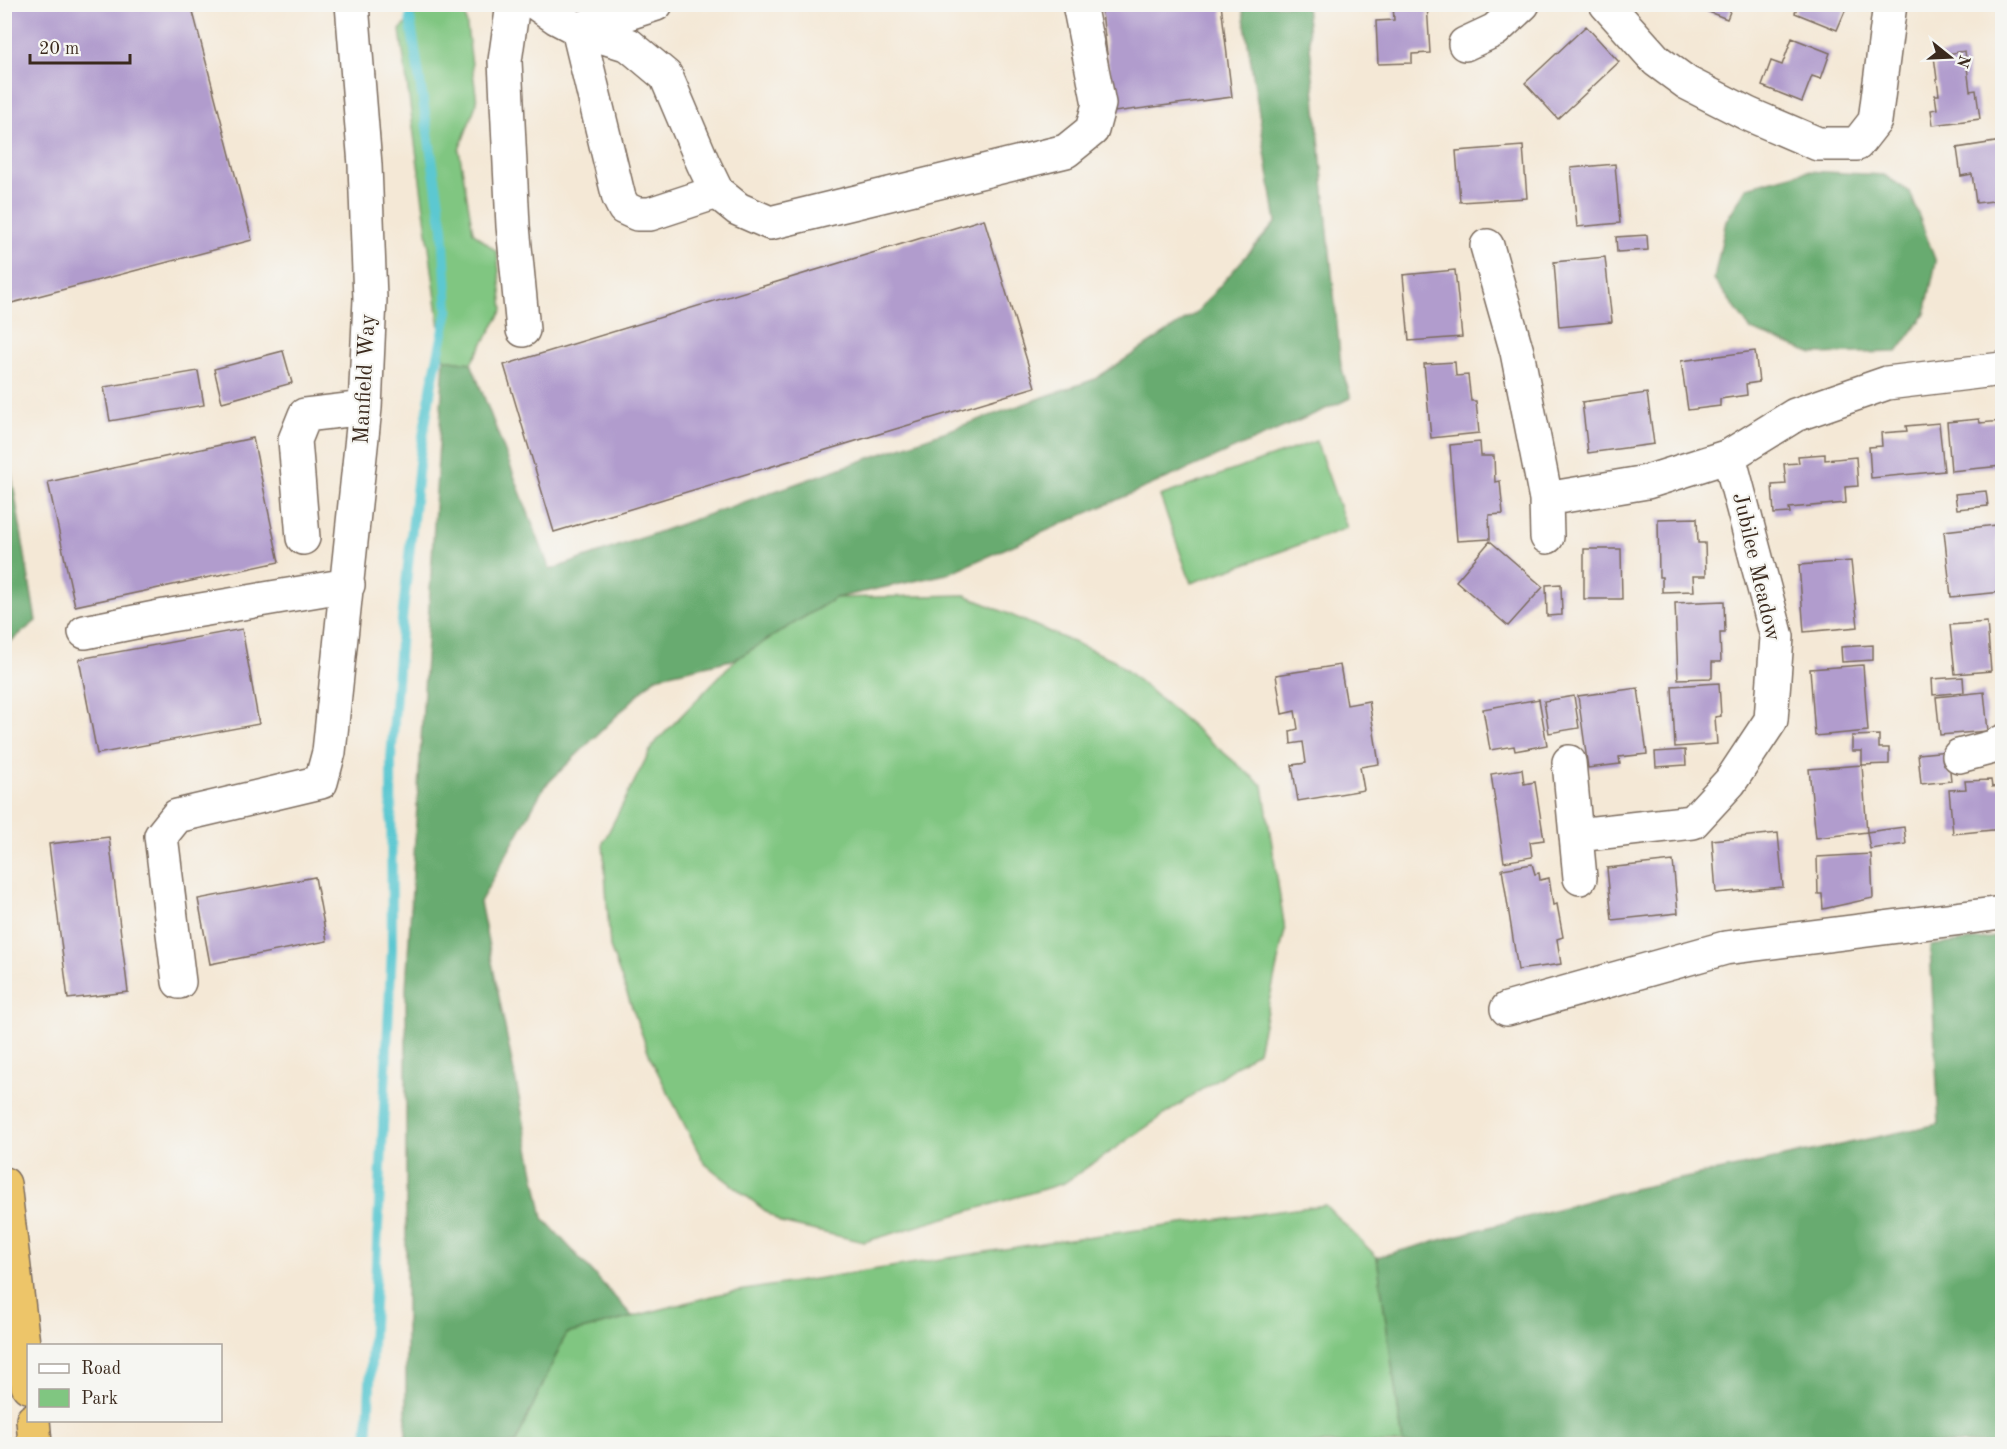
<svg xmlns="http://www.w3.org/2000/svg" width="2007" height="1449" viewBox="0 0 2007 1449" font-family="'Old Standard TT',serif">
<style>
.green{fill:#80c681;stroke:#5e7850;stroke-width:1.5}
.forest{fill:#68ab6f;stroke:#526a46;stroke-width:1.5}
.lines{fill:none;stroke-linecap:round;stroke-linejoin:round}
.stream{stroke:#5bc8d1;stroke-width:10}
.building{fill:#b19ccd}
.minor-casing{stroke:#7c6c5e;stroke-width:36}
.highway-casing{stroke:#7c6c5e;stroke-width:36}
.minor{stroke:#fff;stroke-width:33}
.highway{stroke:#edc569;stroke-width:33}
.labels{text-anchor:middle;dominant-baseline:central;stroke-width:4.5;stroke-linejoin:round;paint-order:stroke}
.street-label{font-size:22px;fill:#3b2a1e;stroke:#f6f6f2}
</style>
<rect width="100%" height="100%" fill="#f6f6f2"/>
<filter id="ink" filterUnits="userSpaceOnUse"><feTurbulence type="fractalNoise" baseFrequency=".0167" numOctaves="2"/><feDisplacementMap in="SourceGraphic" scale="12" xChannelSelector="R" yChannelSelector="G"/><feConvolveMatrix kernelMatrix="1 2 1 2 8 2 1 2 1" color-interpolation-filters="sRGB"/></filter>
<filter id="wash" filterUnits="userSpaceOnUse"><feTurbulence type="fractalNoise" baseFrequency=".008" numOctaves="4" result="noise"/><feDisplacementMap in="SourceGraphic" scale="24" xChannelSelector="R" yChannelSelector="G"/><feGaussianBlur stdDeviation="1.35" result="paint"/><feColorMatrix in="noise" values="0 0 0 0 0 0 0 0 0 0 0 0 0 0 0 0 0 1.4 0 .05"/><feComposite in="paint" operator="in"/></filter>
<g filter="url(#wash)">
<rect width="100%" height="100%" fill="#f4e8d6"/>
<path class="green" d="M423,5h41l13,97 -18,48 14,82 24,20 6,58 -32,53 -27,-4 -44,-329z
M1316,441l31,87 -156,55 -31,-87z
M965,595l149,65 149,126 22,144 -27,121 -194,132 -200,59 -83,-19 -77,-60 -53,-104 -41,-112 -7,-104 50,-98 83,-86 99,-61z
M1325,1205l52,52 26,187h-888l51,-110 154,-40 335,-53z"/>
<path class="forest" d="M1242,5h64l35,361 10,32 -404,176 -112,24 -99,61 -80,18 -112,110 -64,115 63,316 90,99 -67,17 -51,110h-109v-455l38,-630 27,4 79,207 545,-191 101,-66 80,-91z
M1806,171l78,4 26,17 26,70 -11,52 -28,38 -84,2 -62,-24 -37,-51 12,-58 21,-34z
M5,436l31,185 -31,25h-1z
M2002,936v508h-599l-26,-187 247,-66 315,-67 -9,-178z"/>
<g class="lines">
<path class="stream" d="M367,1444l25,-495 -1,-190 10,-129 19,-175 12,-72 16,-72 -5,-82 -33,-211"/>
</g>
<g id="blocks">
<path class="building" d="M4,4h187l61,236 -248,65z
M1101,4h120l11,93 -118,15z
M1393,4h34l3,49 -18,1v9l-34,1 -2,-43 18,-1z
M1697,4h36l-6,15 -31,-12z
M1798,4h50l-11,26 -42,-17z
M1586,26l33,36 -61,57 -33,-36z
M1792,38l38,15 -9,26 -9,-3 -10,26 -40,-16 9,-25 11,4z
M1965,51l5,40 6,-1 4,29 -47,6 -2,-15 6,-1 -2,-14h4l-5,-39z
M2002,141v59l-26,3 -4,-29 -11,2 -4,-28z
M1523,146l4,52 -67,4 -4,-51z
M1615,164l5,59 -43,4 -6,-59z
M984,219l51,168 -481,145 -50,-167z
M1647,235l1,15 -31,2 -1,-15z
M1605,257l7,65 -53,5 -5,-65z
M1455,270l7,67 -53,4 -6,-66z
M283,351l9,32 -70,19 -8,-33z
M1755,351l4,31 -13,2 1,11 -27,4v7l-32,4 -7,-49z
M1455,362l1,14 12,-1 3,26h5l3,32 -48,5 -7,-74z
M198,371l6,34 -94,16 -6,-34z
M1647,393l7,51 -66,9 -6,-51z
M1979,419l1,4 22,-2v45l-51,5 -4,-49z
M1939,423l5,48 -73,7 -2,-31 13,-1 -1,-13 26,-2 -1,-5z
M253,438l26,124 -204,44 -27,-124z
M1480,442l1,14h13l1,26 5,-1 3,33 -14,1 1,24 -33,2 -7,-96z
M1825,454v6l31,-3 2,29 -13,1 1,16 -57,5 1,5 -16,1 -2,-29 14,-1 -2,-20 15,-1 -1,-7z
M1986,491l2,15 -31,3 -2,-15z
M1697,518l1,25h7l1,33h-13l1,15 -32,1v-15h-3l-1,-58z
M1996,525l6,67 -51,5 -7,-66z
M1490,541l53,46 -35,39 -52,-45z
M1584,549h37l1,50h-38z
M1851,561l7,66 -54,5 -5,-67z
M1561,584l1,31 -15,1 -1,-31z
M1724,601l1,32h-5l1,29h-9v16l-34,1 -3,-76z
M1987,622l4,49 -36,3 -5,-49z
M242,629l17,95 -162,30 -18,-95z
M1873,645v15l-31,2 -1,-15z
M1340,665l7,40 22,-4 10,63 -19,3 4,23 -66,11 -6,-36 14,-2 -3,-21 -12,2 -1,-13 8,-2 -3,-18 -13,3 -6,-39z
M1863,665l5,66 -53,5 -5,-67z
M1963,677l1,15 -31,3 -1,-16z
M1719,683l2,33 -6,1 2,27 -42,3 -3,-61z
M1638,688l9,66 -28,3 1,7 -32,4 -10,-72z
M1984,692l4,39 -48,4 -4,-38z
M1574,696l5,32 -30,5 -5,-32z
M1539,699l8,46 -32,6 -1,-5 -24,4 -7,-41z
M1879,735v13h10v16l-27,1 5,67 -51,6 -7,-69 53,-4v-14h-10v-15z
M1685,750l1,15 -30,2 -1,-15z
M1948,751l3,30 -30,3 -3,-30z
M1522,769l2,15 11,-2 9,58 -14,2 2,15 -28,5 -13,-88z
M1991,780l1,7 10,-1v43l-49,5 -4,-44 17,-1 -1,-8z
M1904,827l2,17 -36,5 -3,-17z
M1778,833l5,54 -67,6 -4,-53z
M109,837l19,155 -60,7 -19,-155z
M1871,854l2,44 -50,11 -1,-15h-4l-1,-37z
M1673,861l5,52 -66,7 -5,-52z
M1532,864l3,10 4,-1 1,7 9,-2 4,27 4,-1 6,33 -6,2 4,25 -43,6 -16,-101z
M315,877l12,64 -117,23 -12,-65z"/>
</g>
</g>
<g filter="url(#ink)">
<use href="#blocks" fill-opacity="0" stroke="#7c6c5e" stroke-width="1.5"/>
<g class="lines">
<defs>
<path id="minor" d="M513,4l-8,57 8,165 10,104
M537,4l20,14 21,11 51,16 37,31 37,87 14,29 21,17 32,14 296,-72 26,-21 7,-26 -20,-100
M1606,4l51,57 30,22 61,31 70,30h39l18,-23 15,-117
M578,29l41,169 5,10 13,6h13l67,-22
M578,29l78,-25
M1465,44l30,-14 28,-26
M1487,246l30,106 29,147 1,38
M1546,499l101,-17 82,-26 66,-41 92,-32 115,-14
M303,538l-8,-98 10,-25 60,-7
M85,632l80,-16 183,-31
M1959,756l34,-9 9,-5
M1569,762l11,116
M1577,835l116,-13 37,-40 41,-62 6,-83 -48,-181
M179,982l-18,-146 16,-20 144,-34 8,-30 36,-344 5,-109 -5,-134 -13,-161
M1507,1009l218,-61 277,-35"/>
<path id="highway" d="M4,1184l24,202
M33,1420l2,24"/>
</defs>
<use href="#minor" class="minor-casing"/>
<use href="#highway" class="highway-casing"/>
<use href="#minor" class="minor"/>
<use href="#highway" class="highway"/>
</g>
</g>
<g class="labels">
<g class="street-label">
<text transform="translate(365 379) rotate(-87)">Manfield Way</text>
<text transform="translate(1756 567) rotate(77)">Jubilee Meadow</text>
</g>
</g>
<rect width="2007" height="1449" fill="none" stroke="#f6f6f2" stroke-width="24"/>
<rect x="27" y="1344" width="195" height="78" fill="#f6f6f2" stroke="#aba49d" stroke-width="1.5"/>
<rect x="39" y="1364" width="30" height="9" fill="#ffffff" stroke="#aba49d" stroke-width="1.5"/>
<text x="81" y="1374" font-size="18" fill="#3b2a1e">Road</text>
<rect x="39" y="1389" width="30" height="18" fill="#80c681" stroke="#aba49d" stroke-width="1.5"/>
<text x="81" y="1404" font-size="18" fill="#3b2a1e">Park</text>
<g transform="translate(1950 57) rotate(108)" stroke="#f6f6f2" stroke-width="4.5" paint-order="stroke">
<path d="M0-4.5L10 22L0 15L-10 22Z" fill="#3b2a1e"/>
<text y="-9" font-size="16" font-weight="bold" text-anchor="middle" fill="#3b2a1e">N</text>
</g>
<path d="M30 54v9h100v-9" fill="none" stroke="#3b2a1e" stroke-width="3"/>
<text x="39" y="54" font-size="18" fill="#3b2a1e" stroke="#f6f6f2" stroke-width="4.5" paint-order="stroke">20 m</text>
</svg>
